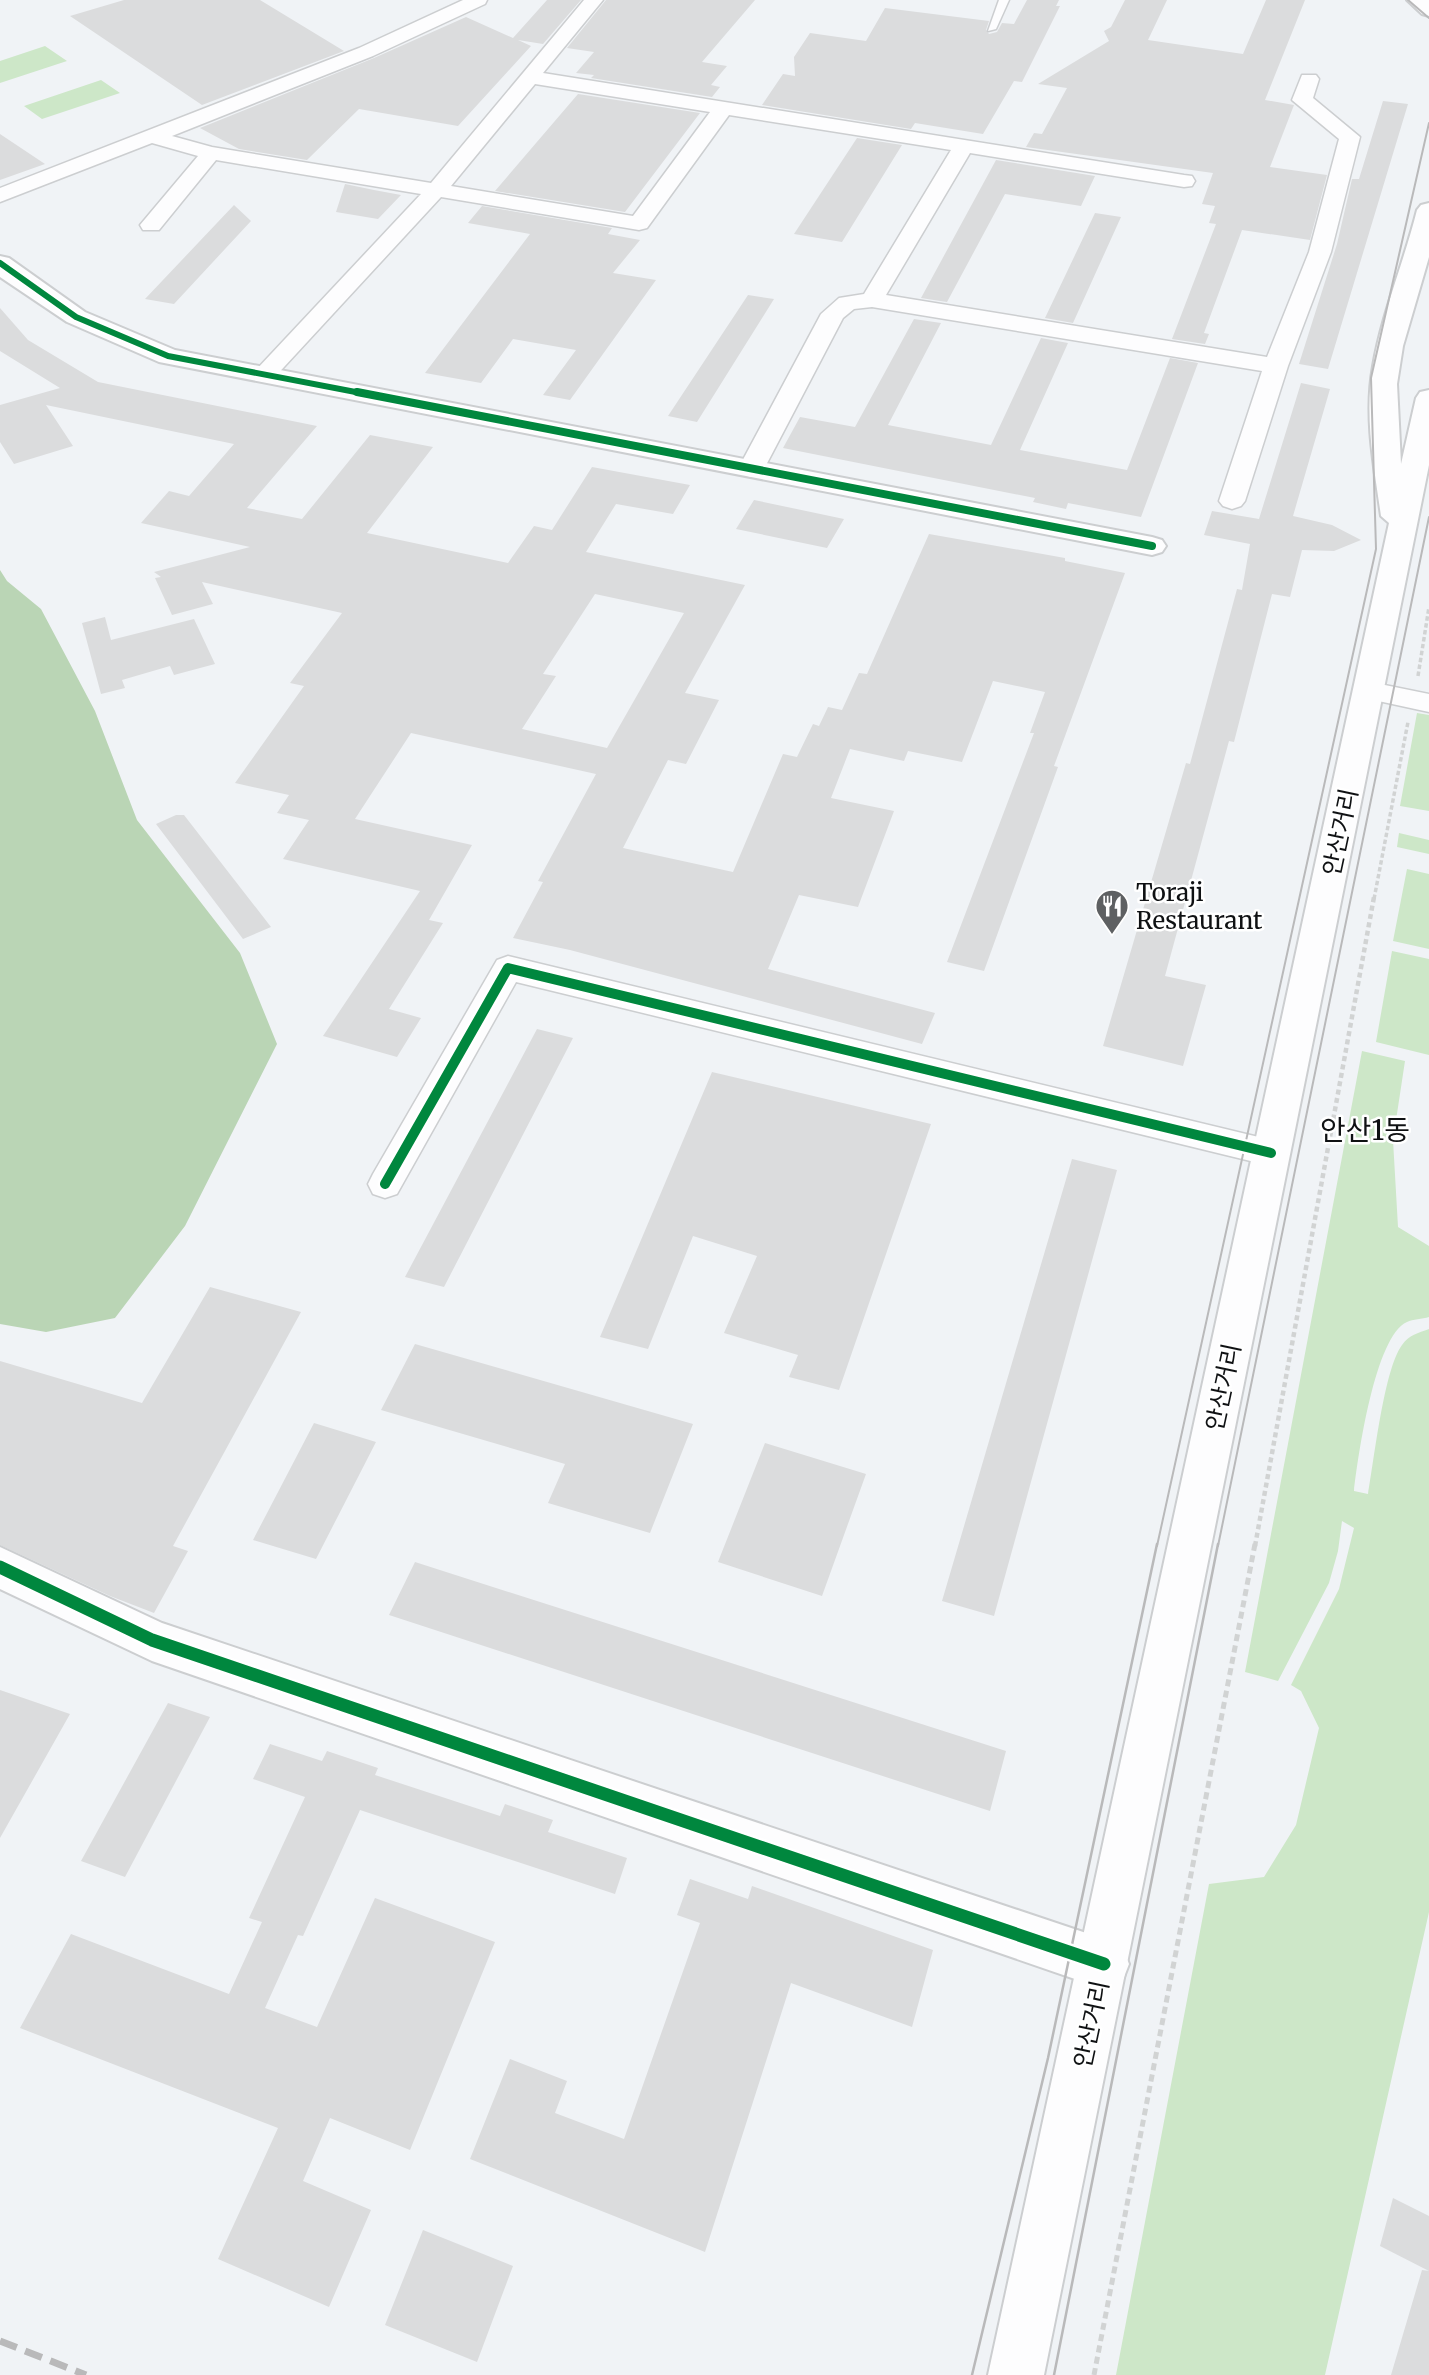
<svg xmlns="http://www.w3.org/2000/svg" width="1429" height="2375" viewBox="0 0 1429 2375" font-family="Merriweather,'Noto Sans KR',serif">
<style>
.green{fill:#cde7c8}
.forest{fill:#bad5b5}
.building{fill:#dbdcdd;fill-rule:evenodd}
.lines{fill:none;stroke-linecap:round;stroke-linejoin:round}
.lane-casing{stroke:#ccced0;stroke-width:3}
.street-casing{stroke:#ccced0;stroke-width:3}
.secondary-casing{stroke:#ccced0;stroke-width:4}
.primary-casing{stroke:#ccced0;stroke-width:4}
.path-far2{stroke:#d1d3d3;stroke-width:3.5;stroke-dasharray:4.5 2.5;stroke-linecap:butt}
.path-far1{stroke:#d1d3d3;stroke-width:4.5;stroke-dasharray:5 3.5;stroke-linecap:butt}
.path{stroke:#d1d3d3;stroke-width:5;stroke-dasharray:7 4.5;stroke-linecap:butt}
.lane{fill:#fdfdfe;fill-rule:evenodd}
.street{fill:#fdfdfe;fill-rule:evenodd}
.secondary{fill:#fdfdfe;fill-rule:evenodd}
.primary{fill:#fdfdfe;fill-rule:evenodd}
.tram-far1{stroke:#b9b9ba;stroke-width:2}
.tram{stroke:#b9b9ba;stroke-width:2.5}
.rail{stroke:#b9b9ba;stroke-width:7;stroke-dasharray:18 9;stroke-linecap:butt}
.cycleway-far3-casing{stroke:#fff;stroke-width:9}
.cycleway-far2-casing{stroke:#fff;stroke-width:11}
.cycleway-far1-casing{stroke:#fff;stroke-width:15}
.cycleway-casing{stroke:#fff;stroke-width:18}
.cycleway-far3{stroke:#00873e;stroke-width:6}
.cycleway-far2{stroke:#00873e;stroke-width:8}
.cycleway-far1{stroke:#00873e;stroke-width:10}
.cycleway{stroke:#00873e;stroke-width:13}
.labels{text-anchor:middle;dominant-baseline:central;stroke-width:5;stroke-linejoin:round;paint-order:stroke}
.street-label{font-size:24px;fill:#0f1113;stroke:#fff}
.poi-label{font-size:24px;fill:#0f1113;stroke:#fff;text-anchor:start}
.quarter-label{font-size:28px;fill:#0f1113;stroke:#fff}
</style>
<rect width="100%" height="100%" fill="#f0f3f6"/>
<path class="green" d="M45,46l22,15 -67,22v-22z
M101,80l19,13 -78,26 -18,-13z
M1417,713l12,2v96l-29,-5z
M1399,833l30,7v14l-32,-7z
M1407,869l22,5v75l-36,-8z
M1392,951l37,8v96l-53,-13z
M1362,1051l43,10 -12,79 5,87 31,19v71c-7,2 -16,2 -22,5 -32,14 -49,134 -53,169l14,3c6,-33 16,-125 34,-149 7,-10 16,-12 27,-16v583l-104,463h-209l93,-491 55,-7 32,-52 23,-97 -18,-37 -10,-6 48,-96 15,-61 -12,-7 -4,30 -9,32 -51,98 -33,-9z"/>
<path class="forest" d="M0,570l7,11 34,28 54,102 42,109 103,133 37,91 -92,182 -70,92 -69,14 -46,-8z"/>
<path class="building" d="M124,0h136l84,51 -142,54 -132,-89z
M547,0h34l-38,44 -25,-4 13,6 -73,80 -99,-17 -52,51 -68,-11 -39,-21 174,-70 92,-41 47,21z
M606,0h149l-53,62 25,4 -16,19 9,2 -8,10 -121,-19 3,-3 -18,-2 18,-21 -27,-4z
M1027,0h32l-3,6h4l-38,76 -8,-1 -31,53 -68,-11 -4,6 -149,-24 21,-31 12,2 -1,-19 16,-24 56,8 19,-33 104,13 -3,9 3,4 8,-2 5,-9 12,1z
M1125,0h42l-19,40 95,14 23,-54h39l-40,100 29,5 -24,62 57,8 -17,65 -68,-10 -38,103 5,1 -4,10 -33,-5 44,-115 -7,-1 6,-17 -13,-2 11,-31 -187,-26 8,-14 8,1 25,-46 -29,-4 71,-43 -5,-10 7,-4z
M578,94l122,19 -75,99 -130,-21z
M1383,101l25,3 -80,265 -29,-5 38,-120 15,-65h7z
M0,134l45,30 -45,16z
M857,138l45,7 -60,97 -48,-8z
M996,160l99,16 -14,30 -76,-12 -58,108 -26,-4z
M345,184l29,6 27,5 -23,24 -42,-7z
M234,205l17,16 -77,83 -29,-5z
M482,206l130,22 -4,6 32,6 -27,33 43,7 -86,120 -27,-5 33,-45 -63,-11 -32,44 -56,-10 105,-139 -62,-11z
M1095,213l26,4 -48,106 -28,-5z
M748,295l26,4 -77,123 -29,-6z
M0,308l28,32 70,42 219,44 -70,82 55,11 68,-84 63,12 -66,86 141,30 26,-37 18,4 40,-63 98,18 -17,29 -57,-10 -30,48 159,33 -60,108 34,7 -33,64 -18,-4 -45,88 110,24 50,-118 14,3 16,-33 6,2 9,-19 14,3 17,-37 8,1 62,-140 136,24v3l60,12 -71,193 4,1 -74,204 -37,-9 87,-229h-4l15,-41 -52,-11 -31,81 -54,-11 -4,10 -54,-12 -19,49 63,13 -36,96 -59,-12 -31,74 167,44 -13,31 -352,-94 -57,-12 30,-56 -5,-1 58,-107 -185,-41 -56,86 117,26 -43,75 14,3 -54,86 32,9 -24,39 -74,-21 97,-145 -137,-32 26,-39 -32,-7 12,-18 -54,-12 69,-97 -14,-3 52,-70 -140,-31 11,22 -41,11 -17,-37 6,-1 -7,-5 96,-25 -109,-24 28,-32 20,5 45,-52 -188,-39 27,41 -59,18 -14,-22v-37l60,-17 -60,-37zM595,594l89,19 -77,135 -85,-19 34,-53 -13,-2z
M914,319l27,4 -53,102 103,20 50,-107 27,5 -48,107 107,20 43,-112 28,5 -57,154 -73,-14 -2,6 -33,-7 2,-4 -252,-50 17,-31 55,10z
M1301,383l29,6 -37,127 39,9 29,15 -27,11 -32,-1 -12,47 -18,-3 -38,148 -5,-1 -64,235 41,9 -23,81 -80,-20 83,-283 4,1 47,-175 5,1 8,-46 -46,-9 8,-24 47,8z
M754,500l90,19 -17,29 -91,-19z
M105,617l6,23 83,-21 21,45 -41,11 -4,-9 -48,14 3,8 -24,6 -19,-71z
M176,815h8l87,112 -28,12 -87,-115z
M537,1029l36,9 -129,249 -39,-10z
M712,1072l219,52 -92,266 -50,-13 9,-22 -74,-22 33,-77 -64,-20 -45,113 -48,-12z
M1072,1159l45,11 -123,446 -52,-15z
M210,1287l91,25 -128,234 15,5 -34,62 -44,-17 -110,-51v-184l142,42z
M415,1344l278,80 -43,109 -102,-30 17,-39 -184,-54z
M314,1423l62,19 -60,117 -63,-19z
M765,1443l101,31 -44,122 -104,-34z
M415,1562l591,189 -16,60 -601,-196z
M0,1690l70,24 -70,124z
M168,1703l42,14 -85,160 -44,-16z
M270,1744l52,17 5,-10 51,17 -3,7 125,41 5,-12 48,16 -5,12 79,26 -12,36 -255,-84 -57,126 -5,-1 -33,73 52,19 58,-129 120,44 -85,208 -80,-32 -27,63 68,29 -42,97 -111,-48 60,-131 -258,-100 51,-94 158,60 33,-72 -13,-4 56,-121 -52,-18z
M690,1879l58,20 4,-13 181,64 -21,77 -121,-44 -86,269 -235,-93 40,-100 57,22 -12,32 69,26 76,-216 -23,-8z
M1393,2198l36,18v159h-38l31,-105 7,1 -49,-25z
M423,2230l90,36 -36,96 -92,-37z"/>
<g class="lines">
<defs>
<path id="lane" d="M999,0h10l-13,29 -8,2z"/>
<path id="street" d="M463,0h24l-2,4 -112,52 -201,80 40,11 219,36 153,-183h19l-60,73 641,102 8,1 3,5 -3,5 -8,1 -214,-34 -84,142 381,62 42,-105 30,-113 -47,-39 10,-25h14l3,4 -6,19 47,39 -29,115 -43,114 -43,135 -4,5 -9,3 -9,-3 -4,-5 43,-130 -390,-64 -18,2 -11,9 -79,151 -4,5 -9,3 -9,-3 -4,-5 83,-155 18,-16 25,-4 87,-144 -222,-35 -82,113 -8,2 -198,-33 -169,183 -8,2 -8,-2 -4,-5 4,-5 165,-176 -205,-34 -57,70h-16l-3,-5 58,-69 -46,-13 -152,59v-14l359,-140zM535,84l175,28 -77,104 -182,-30z
M1370,682l59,12v18l-69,-15 -4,-6 4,-6z
M508,956l763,184 12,4 5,9 -5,9 -12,4 -755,-184 -119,212 -12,4 -12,-4 -5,-10 5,-10 124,-214z"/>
<path id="secondary" d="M0,256l9,2 76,54 90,38 977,187 10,3 4,6 -4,6 -10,3 -993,-193 -92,-40 -67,-45z
M0,1547l162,76 942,316 18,7 7,18 -7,18 -18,7 -952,-328 -152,-72z"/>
<path id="primary" d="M1407,0h22v16l-7,-2z
M1429,203v54l-26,89 -6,38 4,80 15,-66 4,-6 9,-2v75l-385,1910h-56l401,-1852 -8,-7c-7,-49 -17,-101 -8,-150 9,-53 31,-104 44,-156l4,-5z"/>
</defs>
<use href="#lane" class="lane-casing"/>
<use href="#street" class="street-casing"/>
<use href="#secondary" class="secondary-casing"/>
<use href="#primary" class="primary-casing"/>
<path class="path-far2" d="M1418,676l11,-69
M1374,899l34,-177"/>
<path class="path-far1" d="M1255,1546l119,-649"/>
<path class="path" d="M1094,2375l161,-831"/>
<use href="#lane" class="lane"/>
<use href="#street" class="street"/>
<use href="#secondary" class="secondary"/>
<use href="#primary" class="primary"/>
<path class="tram-far1" d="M1408,0l21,18
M1157,1546l219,-997 -5,-171 58,-255
M1218,1546l211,-1029"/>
<path class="tram" d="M972,2375l76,-317 109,-514
M1054,2375l164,-831"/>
<path class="rail" d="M0,2341l86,34"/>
<defs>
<path id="cycleway-far3" d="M0,263l76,54 92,39 198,38"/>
<path id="cycleway-far2" d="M357,392l795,154"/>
<path id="cycleway-far1" d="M385,1184l123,-216 763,185"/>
<path id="cycleway" d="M0,1567l152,73 952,324"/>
</defs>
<use href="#cycleway-far3" class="cycleway-far3-casing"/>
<use href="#cycleway-far2" class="cycleway-far2-casing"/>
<use href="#cycleway-far1" class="cycleway-far1-casing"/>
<use href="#cycleway" class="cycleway-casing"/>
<use href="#cycleway-far3" class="cycleway-far3"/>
<use href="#cycleway-far2" class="cycleway-far2"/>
<use href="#cycleway-far1" class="cycleway-far1"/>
<use href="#cycleway" class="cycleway"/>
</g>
<defs>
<symbol id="restaurant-pin" viewBox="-11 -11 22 30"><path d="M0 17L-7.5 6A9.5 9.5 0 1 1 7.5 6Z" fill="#5e6062" stroke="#fff"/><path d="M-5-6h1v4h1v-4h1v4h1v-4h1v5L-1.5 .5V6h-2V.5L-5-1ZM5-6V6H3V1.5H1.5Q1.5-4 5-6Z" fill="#fff"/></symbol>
</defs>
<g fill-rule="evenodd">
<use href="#restaurant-pin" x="1093" y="887" width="38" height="52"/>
</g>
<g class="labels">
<g class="street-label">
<text transform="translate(1340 832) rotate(-78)">안산거리</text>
<text transform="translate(1223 1387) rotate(-78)">안산거리</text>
<text transform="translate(1091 2024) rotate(-78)">안산거리</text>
</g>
<g class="poi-label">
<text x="1136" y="892">Toraji<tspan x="1136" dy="28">Restaurant</tspan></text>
</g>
<g class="quarter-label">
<text x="1365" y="1130">안산1동</text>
</g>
</g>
</svg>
